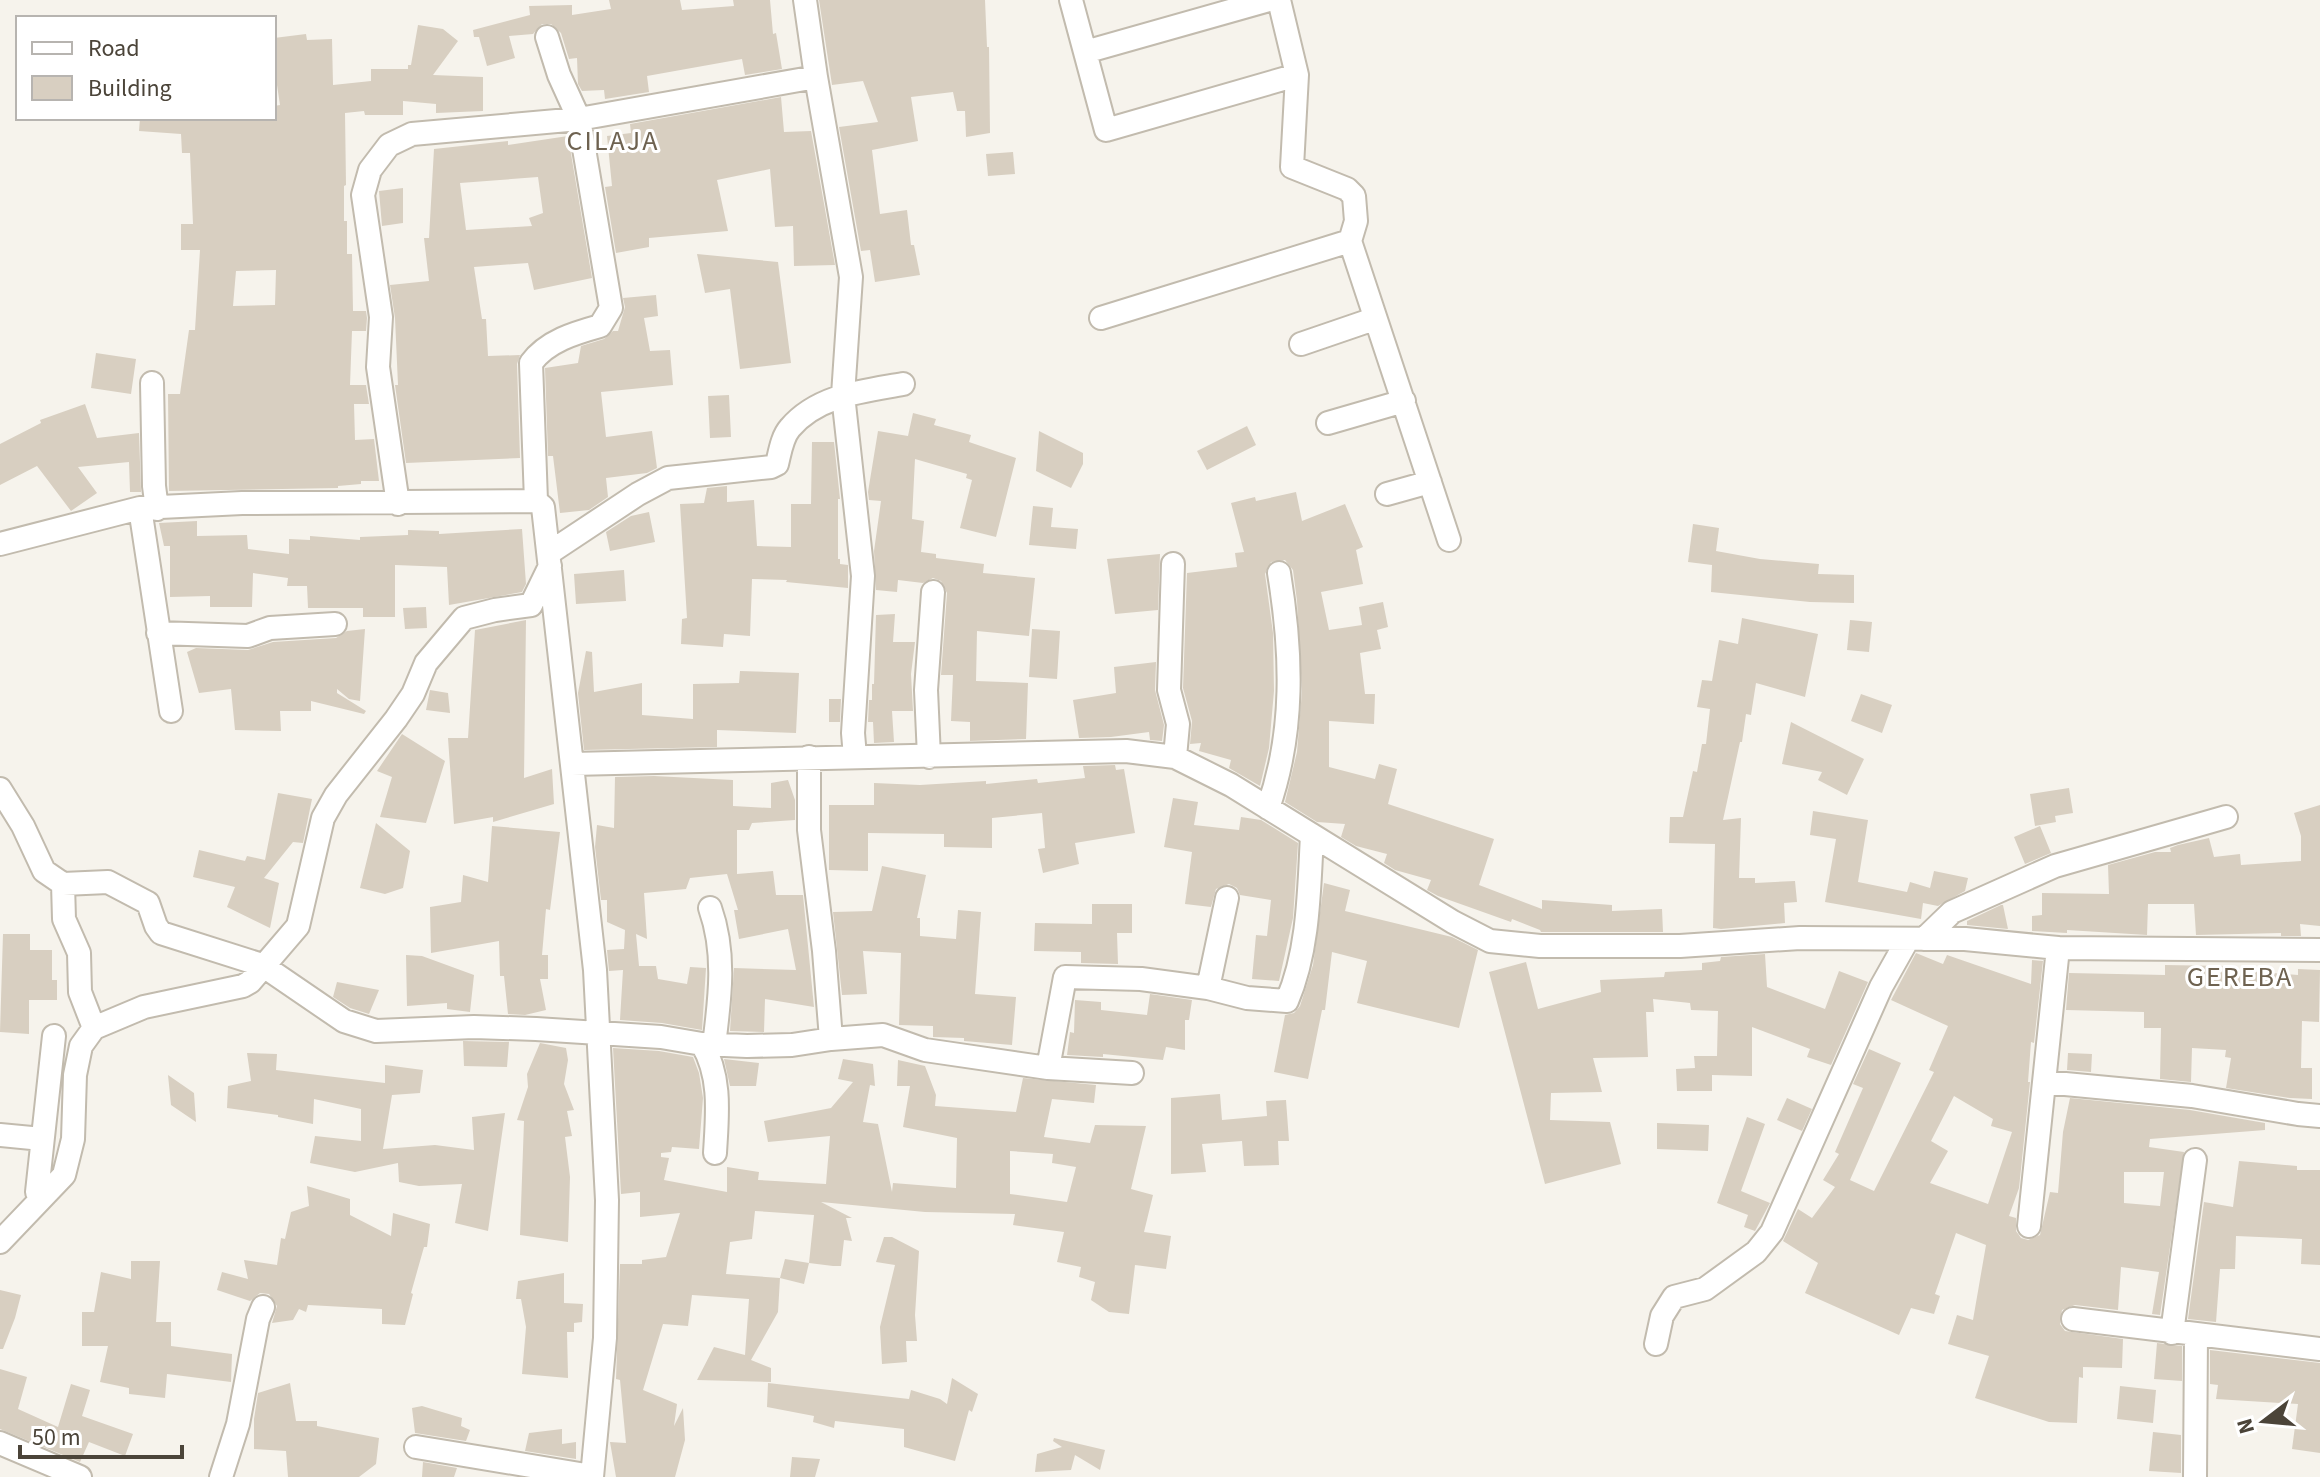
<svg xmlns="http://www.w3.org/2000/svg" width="2320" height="1477" viewBox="0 0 2320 1477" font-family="'Source Sans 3',sans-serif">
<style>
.building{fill:#d8cfc1;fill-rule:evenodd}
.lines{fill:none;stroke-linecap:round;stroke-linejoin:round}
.minor-casing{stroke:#c2bbae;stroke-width:26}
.minor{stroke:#fff;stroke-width:22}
.labels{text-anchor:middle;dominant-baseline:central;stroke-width:6;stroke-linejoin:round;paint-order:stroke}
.quarter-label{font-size:28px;letter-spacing:2px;fill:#6e6250;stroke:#fff}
</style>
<rect width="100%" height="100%" fill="#f6f3ec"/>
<path class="building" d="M609,0h71l2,10 52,-4 -1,-6h37l3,34 3,-1 6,36 -37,6 -3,-16 -95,17 2,16 -44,7 -1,-9 -22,1 -4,-7 -1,-26 -8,1 -8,-26 -10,-9h-9l-9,10 -24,2 6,22 -28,8 -8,-29h-5l-1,-7 57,-15 -1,-9 43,-1v10l39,-6z
M819,0h166l2,47h2l1,86 -24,4 -1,-26h-8l-4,-19 -42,5 7,44 -46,9 8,64 27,-4 4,35h3l6,30 -45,7 -5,-32 -9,1 -22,-124 39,-5 -15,-41 -31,4z
M418,25l25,4 15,12 -25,34 50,2v34l-47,2v-9l-33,-3v14h-38l-1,-4 -19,2 1,72 -2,1v35h3v33h5l1,57h13l1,7 -1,13h-14l-2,54h16l3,19h-15l1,36 19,-1 5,42h-18v3l-23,2v2l-169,3 -1,-97h12l9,-64h6l5,-80h-19v-26h12l-3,-71h-8l-1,-19 -42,-3 1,-13h134v-12l6,-1 -6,-40v-27l32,-4 1,6 25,-1 1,46 38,-4v-12h37v-4h3zM276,270l-1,35 -42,1 3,-35z
M781,97l3,35 27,-1 24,134 -41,1 -1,-40 -18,1 -5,-58 -53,11 11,51 -79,7v9l-33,6 -11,-66 7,-1 -5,-50 24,-3 -1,-9z
M568,136l24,142 -58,12 -6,-27 -54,4 8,52h4l2,37 32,-1 -3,9 3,94 -114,5 -11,-78h3l-3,-67 -5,-33 39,-4 -5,-43h5l5,-89 74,-8v4zM538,177l5,36 -14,5 3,8 -66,4 -6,-47z
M1013,152l2,22 -27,2 -2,-22z
M403,188v35l-21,3 -3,-35z
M697,254l81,8 13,101 -51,6 -10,-80 -25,4z
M656,295l2,21 -14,2 6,33 20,-1 3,35 -72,7 5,45 46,-6 5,37 -10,5 -41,5 2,19 -19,13 -29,3 -7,-57h-5l-3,-88 33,-5 3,-17 23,-7 9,-8h5l7,-24 -2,-9z
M96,353l40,6 -5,35 -40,-6z
M729,395l2,42 -21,1 -2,-42z
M85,404l12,34 42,-5 2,59h-11l-1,-30 -51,5 19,26 -26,18 -34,-45 -37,19v-41l41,-21 -1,-3z
M913,413l23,6 -2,6 37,10 -2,7 47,16 -20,79 -36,-9 12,-48 -6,-2 1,-4 -52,-15 -3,60 12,2 -3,31 15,2v4l48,6 -1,9 52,5 -6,58 -52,-5 -1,50 52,2 -2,56 -56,2v-19l-19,-1 2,-46h-12l6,-82 -6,-12 -8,-3 -10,5 -25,-3 -1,12 -21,-2 -2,-39 7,-50 -12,-1 -1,-8 10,-61 30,5z
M1247,426l9,19 -49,25 -10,-19z
M1039,431l44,22v11l-12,24 -35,-17z
M812,442h22l6,57h-2v60h2v5l8,1v23l-62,-6 1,-2 -35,-1 -2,57 -26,-2 -1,13 -42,-3 1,-25 5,-1 -7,-114 24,-1 3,-15 20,-2v16l27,-2 3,46 34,1v-43h20z
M1296,492l6,29 43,-17 18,43 -7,3 7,34 -42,8 8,38 33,-5 -3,-18 24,-5 5,25 -11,3 4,19 -21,4 5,41h10l-1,30 -45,-3v46l46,12 4,-15 18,5 -9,35 106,35 -15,46 63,24v-9l70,5v6l50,-2 1,23h-122l-1,-2 -28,-11 -1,3 -73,-26 -11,-6 4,-10 -36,-10 -11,-7 3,-9 -31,-8 -15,-9 4,-13 -28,-2 -32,-20 12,-50 5,-61 -5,-90 -4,-31 -8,-10 -14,2 -6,12 8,59 1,58 -5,57 -9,38 -31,-18 2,-8 -32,-9 2,-8 -11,1 2,-23 -9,-33 4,-115 50,-6 -2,-14 9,-1 -13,-49 24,-6 1,4z
M1033,506l20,2 -2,19 27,2 -2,20 -47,-4z
M649,512l6,30 -45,9 -4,-19 25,-16z
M197,521v15l50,-1 1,14 41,5v-15l21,1v-4l50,4v-3l48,-2v-5l31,1v3l83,-5 4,55 -4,8 -73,13 -2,-38 -52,-2v52h-32v-9h-55l-1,-22h-20l1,-8 -35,-5 -1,34h-42v-11l-40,1v-51h-6l-5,-23z
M1693,524l26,4 -3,23 44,8 59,5 -1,10 36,1v28l-44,-1 -99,-10 1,-27 -24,-3z
M1160,554l-2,56 -43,4 -8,-55z
M624,570l2,31 -50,3 -2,-30z
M426,607l1,21 -22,1 -2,-21z
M895,614l-2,28h22l-4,32 2,37h-21l2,31 -20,1 -1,-21h-5l1,-22h3v-16h2l2,-69z
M1742,618l76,16 -13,63 -49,-14 -5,32 -5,-1 -4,28h-2l-17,78 18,-2 -2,60h16v5l40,-2 2,21 -13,1 1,20 -64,6 -8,-1 2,-84 -46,-1 1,-26h13l10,-46 4,1 5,-28h4l4,-35 -13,-2 5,-27 10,1 7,-41 19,4z
M526,620l-2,158 28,-9 2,35 -61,18v-5l-39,7 -6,-86h20l7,-108z
M1850,620l22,2 -3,30 -22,-2z
M365,629l-5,72 -11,-2 -12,-10v4l29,18 -2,3 -53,-13v10h-31l1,20 -46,-1 -4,-41 -32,4 -12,-41 9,-4 52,2 25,-8 63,-4 11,-7z
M1032,629l28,2 -3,48 -28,-2z
M586,651l6,1 2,40 48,-9v32l51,4v-35l46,-1 1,-12 59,2 -3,60 -79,-3v17l-133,3 -6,-57z
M1156,662l-1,28 9,35 -2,16 -12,-1 -1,-8 -38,5 -32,1 -6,-38 43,-7 -2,-26z
M430,690l18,3 2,20 -24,-3z
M1861,694l31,11 -10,28 -31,-12z
M829,699h12l-1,23h-11z
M1791,722l73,37 -17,36 -29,-15 4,-8 -40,-8z
M402,734l43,27 -19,62 -46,-6 12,-40 -15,-6z
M1115,765l1,5 8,-1 11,64 -60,10 4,21 -36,9 -5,-24 7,-1 -3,-35 -50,5v30l-48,-1v-13l-76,-1v38l-39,-1v-65h45v-22l46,2 66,-4v3l51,-5 1,4 47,-5 -2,-12z
M654,776l79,4v26l38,2v-25l17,-3 7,20v20l-43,3 -3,7h-12v44l36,-3 3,24h27l11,112 -49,-8 -1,33 -34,-1 4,-63 62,2 -8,-41 -49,10 -5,-29h4l-11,-36 -37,4 -4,11 -42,4 3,46 -11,-5 3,32h17l2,13 29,5 3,-17 16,1 -4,62 -40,-7 -42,-3 3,-50 -14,1 -2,-21 17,-1 1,-19 -18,-8v-22h-6l-6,-53 2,-22 17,3 1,-51z
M2069,788l4,25 -18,3 1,6 -21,4 -5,-32z
M278,793l34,6 -9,44 -10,-1 -29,36 15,5 -9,45 -43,-21 8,-20 -42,-10 6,-27 46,11 2,-5 18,4z
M1173,798l25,4 -4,23 45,5 2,-13 20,3 37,23 -5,75 -14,63 -27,-2 4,-44 11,1 4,-36 -31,-5 -3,-7 -8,-4 -13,5 -5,18 -26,-3 7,-52 -28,-5z
M2320,805v121l-20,-2 1,12h-20v-3l-85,2 -2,-31h-46l-1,31 -80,-5v3l-35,-2v-15l10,-1v-22l67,1 -1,-29 47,-13h16l-1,-4 8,-3 31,-7 5,19 26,-3 1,11 60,-4v-25l-7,-23z
M1813,811l55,9 -10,62 49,10 3,-10 20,6 4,-17 34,7 -3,13 -27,15 -15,-3 -2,16 -96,-17 11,-63 -26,-4z
M376,823l34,28 -7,37 -18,6 -25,-6z
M492,826l68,6 -10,78 -4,-1 -4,46h6v24h-8l6,31 -21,5 -17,-1 -4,-38h-4l-1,-35 -68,12 -1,-46 31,-5 2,-27 25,7z
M2040,826l11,27 -26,11 -11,-27z
M882,866l44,9 -9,43h3v18l36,3 2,-29 23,2 -6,82 41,3 -4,48 -48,-4v-3l-31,-1v-11l-34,-1 2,-72 -38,-2 4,43 -25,1 -9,-83 39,-1z
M1324,883l26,7 -5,21 107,26 26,13 -19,78 -102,-25 10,-42 -35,-9 -7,58h-3l-14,69 -34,-7 11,-57 9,-2 6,-7 13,-41z
M1092,904h40v29h-15l1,31 -37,-1v-11l-47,-1 1,-28 57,1z
M2001,905h2l5,24 -41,-4v-4z
M3,934h27v16h22v30h5v20h-28v34l-29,-2z
M1916,953l27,11 4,-9 84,29 1,-24 11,1 -9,82 -3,-1 -3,40h2l-11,106 -10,28 7,2v13l5,7 7,2 12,-5 10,-43 8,1 5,-61 7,-34 120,12 75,13v7l-115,9 -1,8 35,5 -24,163 -8,-1 7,-42 -38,-5 -3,43 -43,-5 -13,5 -2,14 5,7 58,8 -1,29 -39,-1v11l-4,-1 -2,46 -28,-1 -74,-24 14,-42 -41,-12 9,-29 16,5 13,-75 -30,-12 -21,61 5,2 -6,18 -23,-6 -12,27 -94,-42 13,-30 -35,-22 15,-32 14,9 23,-31 -12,-7 16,-26 -4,-2 28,-64 -10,-4 16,-35 32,14 -51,117 24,11 60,-119 -5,-2 19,-44 -57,-26zM1954,1096l39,23 -2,7 21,6 -24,72 -58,-21 18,-32 -17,-10zM2124,1172h40l-4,34 -36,-3z
M1765,954l2,33 58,22 14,-38 29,11 -37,83 -24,-8 3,-8 -58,-22v49l-40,-1v16h-35l-1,-22 19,-1 -1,-12h23l1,-45 -27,-1 -1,-7 -37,-4 1,13h-8l2,45 -55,1 9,34 -51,1 -1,27 60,2 11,42 -76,20 -56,-212 37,-10 12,47 63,-17 -1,-12 64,-3 1,-5 37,-2v-7l18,-2 1,-4z
M406,955l16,1 52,19 -4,37 -23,-3v-6l-40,3z
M2165,965l58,1v3l75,6v-6l22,1 -1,52 -17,-1 -1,47h11v31l-22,-1 -64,-10 5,-30 -6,-1 1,-7 -34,-2 -1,34 -31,-3 1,-51h-17v-16l-78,-2 3,-37 96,2z
M337,982l42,8 -10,24 -19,-6 -17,-11z
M1150,994l42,6 -3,20h-4v30l-19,-3 -3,13 -60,-6v3l-36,-2 3,-23 4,1 1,-33 26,2v8l46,5z
M463,1041l46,1 -2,25 -43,-1z
M540,1043l26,5 2,12 -4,24 10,26 -7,1 5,25 -7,1 5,40 -2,65 -48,-7 4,-114 -7,-1 11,-33 -1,-13z
M613,1048l46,3 34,6 6,16 4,25 -4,51 -27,-2 -1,5 -10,1v4l8,1 -5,22 63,12v-25l32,5 -1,8 68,4 4,-48 -62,6 -4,-21 67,-13 22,-26 -15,-3 5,-20 30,5 2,22 -5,-1 -7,37 15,2 14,68 1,-9 63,5 1,-50 -54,-11 7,-41h-13l1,-26 27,6 11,29 -1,11 81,6 7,-34 73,7 -2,18 -42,-4 -8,38 46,6 5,-18 51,1 -15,63 22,6 -9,37 27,4 -5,33 -31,-4 -6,49 -20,-2 -18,-12 4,-18 -16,-5 2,-10 -24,-5 7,-30 -51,-7 2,-11 -90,-2 -104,-10 31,16h-6l6,23 -8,-1 -3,26h-8l-24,-3 5,-48 -59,-4 -3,28 -22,3 -4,32 54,4 -2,34 -27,48 20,8v14l-74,-2 17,-33 31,8 4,-56 -57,-4 -4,31 -25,-2 -20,66 34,14 -3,22 9,-18 2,32 -10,37h-59l-6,-35 16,1 -6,-63 -4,-1 4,-115h22v-4l24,-3 14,-44 -40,4v-25l-19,2zM1010,1151l43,3 -1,9 24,4 -9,35 -57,-8z
M247,1053l30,1 -1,16 109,13v-18l38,5 -3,23 -28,2 -9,54 52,-4 39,5 -2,-33 33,-4 -17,118 -33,-8 7,-39 -43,2 -20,-4 -1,-19 -43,9 -45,-9 5,-27 46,5v-32l-47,-10 -1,25 -35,-7v-2l-51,-7 1,-22 23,-5z
M2068,1053l24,1 -1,18 -24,-2z
M724,1059l35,4 -3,23h-26z
M168,1075l26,18 2,29 -25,-17z
M1220,1094l2,26 45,-4 -1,-15 20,-1 3,41h-11l1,24 -35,1 -2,-25 -40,3 4,28 -35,2v-76z
M1787,1098l25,11 -10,22 -25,-11z
M1747,1117l18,7 -24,67 29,12 -15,28 -11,-4 4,-12 -31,-12z
M1657,1123l52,2 -1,26 -51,-2z
M2239,1161l58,5v4h23v95l-19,-1 1,-25 -66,-3 -1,33h-15l-4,53 -28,-3 16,-117 29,5z
M307,1186l43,13v16l41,21 2,-23 37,11 -3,23h-3l-13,46 2,1 -8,31 -23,-1v-15l-74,-4 -2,7 -7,-3 -6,11 -21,3 5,-17 -8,-12 -9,-1 -10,8 -33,-11 5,-18 26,7 -4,-19 33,5 4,-27 4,1 6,-27 18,-6z
M884,1237h8l27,14 -4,64 2,26h-11l1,21 -25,2 -2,-37 15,-62 -19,-3z
M785,1259l24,4 -5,21 -24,-6z
M131,1261h29l-4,61h15v24l61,8 -1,28 -64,-8 -2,24 -36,-4v-6l-29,-6 8,-36h-26v-34h12l7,-40 30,7z
M564,1273v30l19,1 -1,18 -8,1v9h-7l1,46 -46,-4 4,-47 -5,-28h-5l2,-18z
M0,1290l21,5 -6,23 -12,31h-3z
M2157,1343l25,3v35l-28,-2z
M2210,1350l110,13v90l-28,-4 6,-45 -82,-5 2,-14 -8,-1z
M0,1369l27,8 -9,32 40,18 13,-43 19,6 -8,26 51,18 -8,22 -36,-14 -9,20 -80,-33z
M952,1378l26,16 -6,18 -3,-2 -14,51 -51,-14v-18l-69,-8 -1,7 -21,-6 1,-6 -47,-9 1,-24 141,16 2,-9 29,9 7,5z
M290,1383l6,38h21v5l62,12 -3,26 -17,13h-71l-2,-26 -32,-2v-30l4,-26z
M2120,1386l36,4 -3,33 -36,-4z
M422,1406l40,12 -1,8 9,4 -4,11 -51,-8 -3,-25z
M562,1429v15l14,-2v17l-51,-8 4,-18z
M2153,1432l28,3v38l-32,-2z
M1054,1438l51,12 -5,20 -25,-15 -4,15 -36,2 2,-18 25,-7 -9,-6z
M792,1457l28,2 -5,18h-25z
M423,1462l34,6 -3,9h-32z"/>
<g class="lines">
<defs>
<path id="minor" d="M1071,0l35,130 191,-55
M1279,0l18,75 -5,92 55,22 7,7 2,25 -6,20 99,299
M1085,52l184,-52
M816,77l35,200 -8,118 20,181 -10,157 2,24
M1101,318l249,-77
M1301,344l73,-25
M152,383l2,103 3,23
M1328,423l76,-22
M1387,494l43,-12
M536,501l-5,-138c16,-22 44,-30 69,-37l11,-18 -32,-189 -20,-44 -12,-38
M398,504l-20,-137 3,-50 -18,-122 7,-25 19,-25 23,-11 167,-15 237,-42 -11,-77
M140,508l31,203
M0,544l140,-36 102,-5 294,-2 7,6 52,463 12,230 -2,138 -13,139
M549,553l89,-59 30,-16 103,-11 6,-3c3,-12 5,-27 13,-36 28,-33 74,-37 113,-44
M1173,564l-4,126 9,34 -3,33
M158,633l90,3 22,-8 65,-4
M809,757v73l15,121 7,88 52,-4 42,15 123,18 84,5
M929,757l-3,-67 7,-98
M572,764l554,-13 49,6 56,28 222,137 37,19 50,5h140l120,-8 165,1 93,9 262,2
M0,789l23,37 21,45 19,13 1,35 15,34 1,39 14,36
M1268,808c27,-77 24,-156 11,-235
M63,884l45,-2 40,21 8,23 5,7 101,32 82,56 32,10 98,-4 62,2 125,8 41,7 45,2 45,-1 39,-6
M710,908c16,45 10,90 4,137
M1924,939l28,-27 103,-46 171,-49
M1208,988l19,-90
M702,1044c20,33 15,73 13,109
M1048,1068l17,-91 76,2 67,9 39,10 40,3c22,-51 22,-111 25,-166
M2044,1082l148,14 106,18 22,2
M0,1135l42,4
M37,1192l17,-156
M2029,1226l29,-278
M0,1242l64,-67 9,-36 2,-64 6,-29 13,-18 50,-21 99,-21 7,-4 48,-56 25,-108 13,-23 60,-76 17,-25 13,-31 38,-45 31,-8 36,-5 19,-39
M2073,1319l247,30
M2172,1333l23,-173
M1656,1344l6,-28 12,-19 31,-8 51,-37 16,-20 109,-245 27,-48
M0,1443l80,34
M416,1447l176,29
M221,1477l17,-53 20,-105 5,-12
M2195,1477l1,-142"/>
</defs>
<use href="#minor" class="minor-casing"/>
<use href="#minor" class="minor"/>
</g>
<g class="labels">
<g class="quarter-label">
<text x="613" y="141">CILAJA</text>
<text x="2240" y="977">GEREBA</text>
</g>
</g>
<rect x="16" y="16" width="260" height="104" fill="#ffffff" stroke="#b7b4b0" stroke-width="2"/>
<rect x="32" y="42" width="40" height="12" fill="#ffffff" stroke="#b7b4b0" stroke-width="2"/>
<text x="88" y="56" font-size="24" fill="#4b4439">Road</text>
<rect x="32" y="76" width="40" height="24" fill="#d8cfc1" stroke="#b7b4b0" stroke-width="2"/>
<text x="88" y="96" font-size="24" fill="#4b4439">Building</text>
<g transform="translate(2264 1421) rotate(254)" stroke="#ffffff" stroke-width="6" paint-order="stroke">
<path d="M0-6L14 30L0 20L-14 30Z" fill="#4b4439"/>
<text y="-12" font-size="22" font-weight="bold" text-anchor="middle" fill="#4b4439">N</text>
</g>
<path d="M20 1445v12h162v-12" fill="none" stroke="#4b4439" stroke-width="4"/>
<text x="32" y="1445" font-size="24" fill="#4b4439" stroke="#ffffff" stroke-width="6" paint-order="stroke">50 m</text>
</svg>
